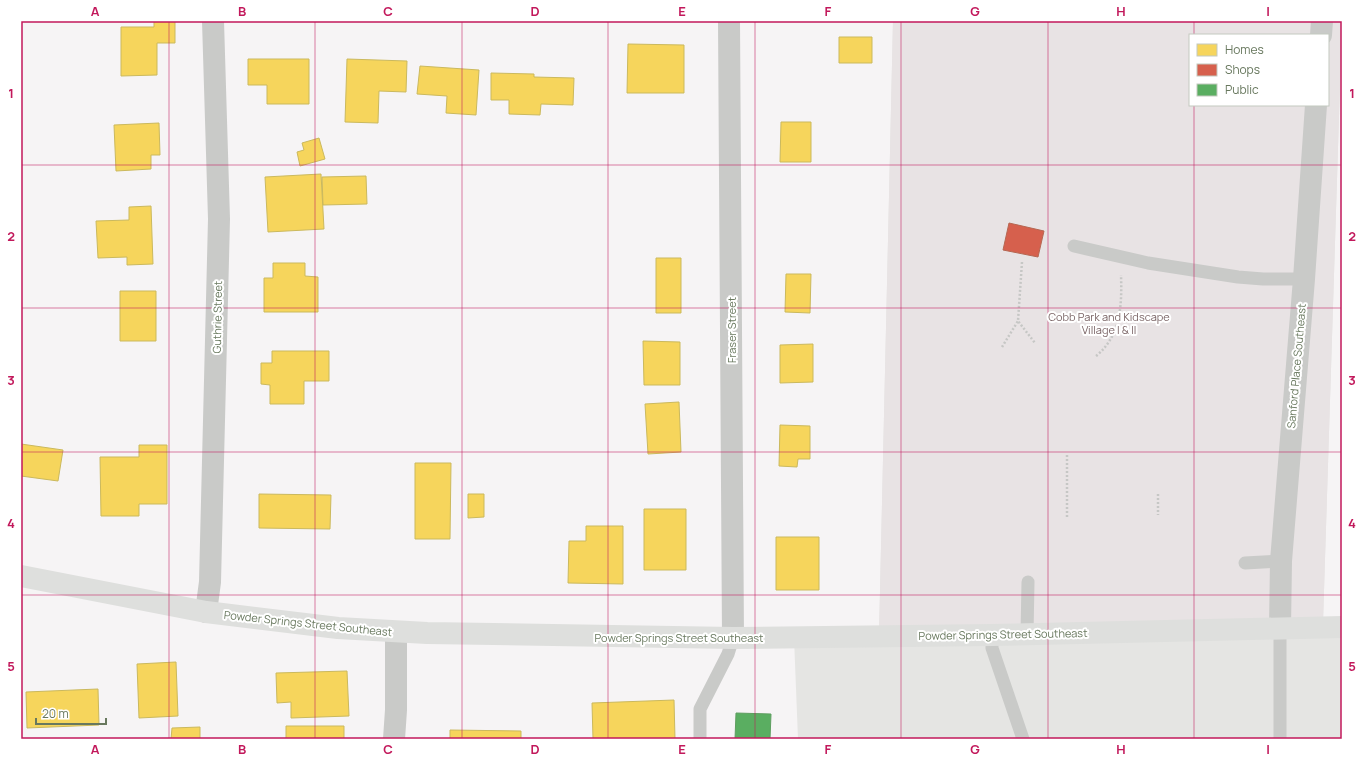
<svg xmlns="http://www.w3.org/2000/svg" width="1363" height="760" viewBox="0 0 1363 760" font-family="Manrope,sans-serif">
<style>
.built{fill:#e5e5e3;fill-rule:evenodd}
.green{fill:#e8e3e4;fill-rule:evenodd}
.homes{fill:#f6d55c;stroke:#cbb95d}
.shops{fill:#d6604d;stroke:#b56752}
.public{fill:#5aae61;stroke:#5e9e60}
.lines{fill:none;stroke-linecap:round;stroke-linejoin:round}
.path{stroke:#c6c7c5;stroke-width:2.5;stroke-dasharray:2 2;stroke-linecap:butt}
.lane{stroke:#c9cac8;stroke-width:13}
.street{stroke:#c9cac8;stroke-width:22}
.secondary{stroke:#dedfdd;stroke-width:22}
.grid{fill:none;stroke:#c2185b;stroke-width:1;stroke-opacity:0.55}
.labels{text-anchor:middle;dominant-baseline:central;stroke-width:4;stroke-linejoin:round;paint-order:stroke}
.park-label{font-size:11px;fill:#7b6566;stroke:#fff}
.street-label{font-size:11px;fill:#68785e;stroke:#fff}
.neatline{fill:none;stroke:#c2185b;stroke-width:1.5}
.grid-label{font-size:13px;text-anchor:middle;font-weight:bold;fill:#c2185b}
</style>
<rect width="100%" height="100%" fill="#f6f4f5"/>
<path class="built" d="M893,21h449l-19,601h19v117h-544l-4,-101 85,-3zM1190,35h138v70h-138z"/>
<path class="green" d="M893,21h449l-19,601 -444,15zM1190,35h138v70h-138z"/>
<path class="homes" d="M154,21h21v22h-18v32l-36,1v-49h33z
M839,37h33v26h-33z
M628,44l56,1v48h-57z
M248,59h61v45h-42v-19h-19z
M347,59l60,2 -1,31 -27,-1 -1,32 -33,-1z
M420,66l59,4 -3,45 -30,-2 1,-17 -30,-2z
M491,73l43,1v3l40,1 -1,27 -32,-1 -1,11 -31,-1v-14h-18z
M781,122h30v40h-31z
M159,123l1,32h-9v14l-35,2 -2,-46z
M319,138l6,21 -25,7 -3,-14 7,-2 -2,-7z
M321,174l3,55 -56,3 -3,-55z
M366,176l1,28 -44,1 -1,-28z
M151,206l2,58 -26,1v-8l-29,1 -2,-37 33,-1v-13z
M656,258h25v55h-25z
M273,263h32v13l13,1v35h-54v-34h9z
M786,274h25l-1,39 -25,-1z
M120,291h36v50h-36z
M643,341l37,1v43h-36z
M813,344v38l-33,1v-38z
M272,351h57v30h-25v23h-34v-19l-9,-1v-21h11z
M679,402l2,50 -33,2 -3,-50z
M780,425l30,1v33h-12l-1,8 -18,-1z
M21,444l42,6 -5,31 -37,-5z
M139,445h28v59h-28v12h-38l-1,-59h39z
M415,463h36l-1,76h-35z
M259,494l72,1 -1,34 -71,-1z
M468,494h16v23l-16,1z
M644,509h42v61h-42z
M586,526h37v58l-55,-1 1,-42h17z
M776,537h43v53h-43z
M176,662l2,54 -39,2 -2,-54z
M347,671l2,45 -58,2v-16l-14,1 -1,-30z
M98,689l1,36 -72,3 -1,-36z
M674,700l1,39h-82l-1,-36z
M286,726h58v13h-58z
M200,727v12h-29l1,-11z
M450,730l71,1v8h-71z"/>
<path class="shops" d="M1009,223l35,8 -6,26 -35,-7z"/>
<path class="public" d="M736,713l35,1 -1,25h-35z"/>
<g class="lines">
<path class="path" d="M1022,262l-4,59 17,22
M1002,347l16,-26
M1096,356c25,-20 26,-51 25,-81
M1067,455v62
M1158,494v21"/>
<path class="lane" d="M1074,246l74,17 90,14 25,2h41
M1245,563l36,-2
M1027,634l1,-52
M992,635v13l31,91
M700,739v-30l28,-55 5,-16
M1280,739v-111"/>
<path class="street" d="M729,21l4,617
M1321,35l1,-14
M206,612l4,-30 9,-363 -6,-198
M1280,628l1,-67 23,-282 12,-174
M394,739l2,-29v-78"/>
<path class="secondary" d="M21,576l185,36 132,16 89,5 306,5 259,-3 350,-8"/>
</g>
<path class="grid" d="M169,21v718M315,21v718M462,21v718M608,21v718M755,21v718M901,21v718M1048,21v718M1194,21v14M1194,105v634M21,165h1321M21,308h1321M21,452h1321M21,595h1321"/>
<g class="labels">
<g class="park-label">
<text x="1109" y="316">Cobb Park and Kidscape<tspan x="1109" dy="13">Village I &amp; II</tspan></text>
</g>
<g class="street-label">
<text transform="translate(217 317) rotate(-89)">Guthrie Street</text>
<text transform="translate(731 330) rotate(-90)">Fraser Street</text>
<text transform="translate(1296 366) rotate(-85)">Sanford Place Southeast</text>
<text transform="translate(308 623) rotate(6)">Powder Springs Street Southeast</text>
<text transform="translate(1003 634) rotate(-1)">Powder Springs Street Southeast</text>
<text x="679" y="637">Powder Springs Street Southeast</text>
</g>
</g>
<rect width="1363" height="760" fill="none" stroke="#ffffff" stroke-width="44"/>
<rect x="1189" y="34" width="140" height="72" fill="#ffffff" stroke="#c3c9bf"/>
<rect x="1197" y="44" width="20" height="12" fill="#f6d55c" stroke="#c3c9bf"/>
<text x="1225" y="54" font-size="12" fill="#68785e">Homes</text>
<rect x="1197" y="64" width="20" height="12" fill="#d6604d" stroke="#c3c9bf"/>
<text x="1225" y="74" font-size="12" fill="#68785e">Shops</text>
<rect x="1197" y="84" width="20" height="12" fill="#5aae61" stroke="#c3c9bf"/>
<text x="1225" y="94" font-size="12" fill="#68785e">Public</text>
<path d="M36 718v6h70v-6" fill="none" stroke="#68785e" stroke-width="2"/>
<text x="42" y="718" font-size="12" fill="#68785e" stroke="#ffffff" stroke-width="3" paint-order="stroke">20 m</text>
<rect x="22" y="22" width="1319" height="716" class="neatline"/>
<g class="grid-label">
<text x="95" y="16">A</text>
<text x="242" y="16">B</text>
<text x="388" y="16">C</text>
<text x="535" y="16">D</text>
<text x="682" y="16">E</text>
<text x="828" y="16">F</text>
<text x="975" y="16">G</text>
<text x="1121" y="16">H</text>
<text x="1268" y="16">I</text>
<text x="11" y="98">1</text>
<text x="1352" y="98">1</text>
<text x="11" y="241">2</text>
<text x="1352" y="241">2</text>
<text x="11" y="385">3</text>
<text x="1352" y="385">3</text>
<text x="11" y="528">4</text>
<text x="1352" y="528">4</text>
<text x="11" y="671">5</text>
<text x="1352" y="671">5</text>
<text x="95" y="754">A</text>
<text x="242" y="754">B</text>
<text x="388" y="754">C</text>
<text x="535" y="754">D</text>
<text x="682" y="754">E</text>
<text x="828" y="754">F</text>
<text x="975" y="754">G</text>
<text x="1121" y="754">H</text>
<text x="1268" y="754">I</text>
</g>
</svg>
